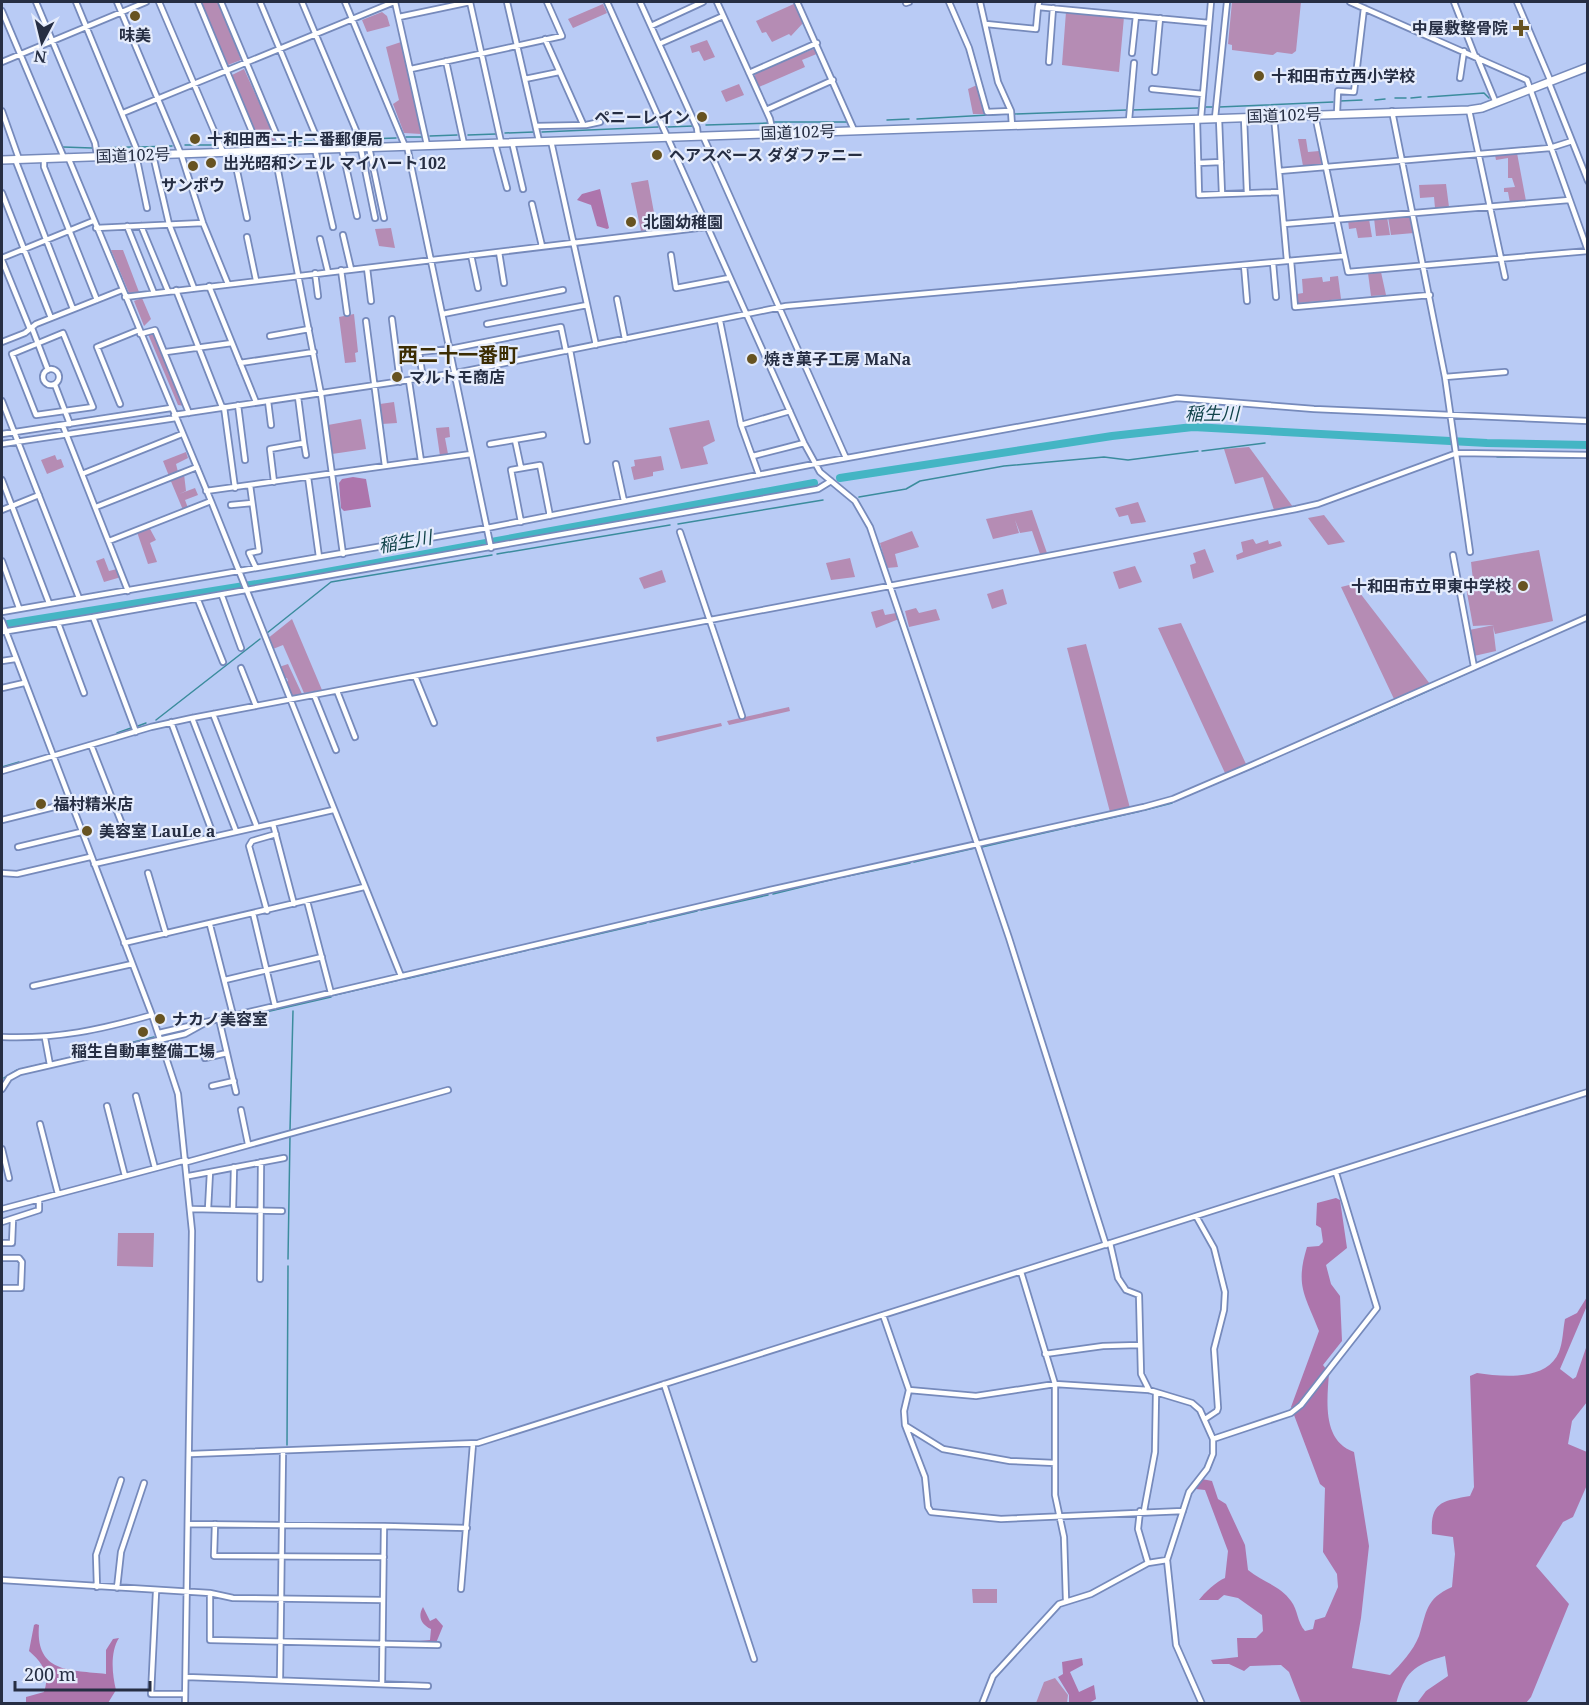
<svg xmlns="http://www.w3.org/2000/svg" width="1589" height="1705" viewBox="0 0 1589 1705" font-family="'Noto Serif','Noto Sans JP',serif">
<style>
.green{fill:#b58cb4}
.forest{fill:#ad75ac}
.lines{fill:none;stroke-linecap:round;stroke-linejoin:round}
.stream{stroke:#3b8c9d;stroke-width:1.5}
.river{stroke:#44b5c4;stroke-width:8}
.minor-casing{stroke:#768abb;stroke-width:8}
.highway-casing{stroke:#768abb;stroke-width:10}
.minor{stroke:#fff;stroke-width:4.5}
.highway{stroke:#fff;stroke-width:7}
.poi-dot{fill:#675321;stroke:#e5ecfc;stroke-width:2}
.labels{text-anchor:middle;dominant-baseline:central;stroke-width:4.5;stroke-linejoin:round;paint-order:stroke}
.poi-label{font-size:16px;font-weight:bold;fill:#262e43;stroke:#e5ecfc;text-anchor:start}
.street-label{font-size:16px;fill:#262e43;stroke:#e5ecfc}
.water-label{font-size:18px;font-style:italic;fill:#11434a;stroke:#e5ecfc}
.quarter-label{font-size:20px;font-weight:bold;fill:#3c2d03;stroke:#e5ecfc}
</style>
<rect width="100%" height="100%" fill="#b9cbf5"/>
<path class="green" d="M201,2h18l22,58 -13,5z
M1232,2h69l-5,49 -4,3 -15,-2 -4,3 -41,-5v-5l-4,-1z
M796,3l8,19 -13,14 -2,-2 -17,8 -6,-10 -4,1 -6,-12z
M603,4l4,9 -34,15 -5,-9z
M382,12l5,4 3,10 -23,6 -5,-12z
M1066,12l58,5 -5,55 -57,-7z
M707,40l8,17 -11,4 -5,-10 -7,2 -2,-7z
M401,42l20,92 -17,-1 -11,-29 6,-4 -13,-53z
M816,48l3,5 -17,7 3,7 -46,20 -5,-11 4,-5z
M244,69l33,73 -2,2 -14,1 -29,-70z
M739,84l5,11 -18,7 -5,-11z
M977,85l8,29h-12l-5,-25z
M1298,139h8l2,13 11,-1 3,14 -19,1z
M1517,153l9,48 -16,2 -2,-11h-4v-4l11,-1 -3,-9h-4v-20l-12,2 -1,-5z
M648,180l9,49 -16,2 -10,-48z
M1446,184l3,23 -14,1 -1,-11 -14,1 -1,-13z
M1411,215l3,18 -23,2 -3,-18z
M1387,217l3,18 -14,1 -2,-18z
M1369,219l3,18 -14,1 -2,-10 -7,1 -1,-9z
M391,228l4,20 -16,-2 -4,-17z
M111,250h12l16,42 -10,1z
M1381,272l5,23 -15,1 -3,-23z
M1338,276l3,23 -43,4 -1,-9 6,-1 -1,-14 20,-2 1,5 7,-1v-4z
M142,298l9,21 -7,7 -10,-25z
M354,314l4,38 -3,1 1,9 -11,1 -6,-46z
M150,333h5l30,73 -7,-1 -30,-71z
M394,402l3,21 -15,1 -2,-20z
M361,419l5,30 -34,5 -4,-29z
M709,420l6,21 -12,6 5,17 -27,5 -12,-41z
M449,427l1,10 -5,1 3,16 -8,2 -4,-28z
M1249,447l44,60 -19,3 -11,-33 -28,7 -11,-35z
M186,452l2,6 -12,6 2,8 -9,4 -6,-15z
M55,455l2,5 4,-1 3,8 -17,7 -6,-14z
M661,456l3,14 -11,2v4l-19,4 -3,-13 4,-1 -1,-6z
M184,474l2,17 -7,3 16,-6 3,7 -13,5 3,8 -5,2 -13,-31z
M1138,502l8,20 -15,2 -3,-9 -9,2 -4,-9z
M1032,510l15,43 -7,1 -8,-23 -12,2 -5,-13 4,13 -26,6 -7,-20z
M1324,515l21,27 -17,3 -20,-27z
M149,527l7,13 -6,3 7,19 -9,2 -11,-32z
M912,531l7,16 -24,7 3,13 -11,1 -7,-25z
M1253,539l3,5 12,-4 1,4 11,-3 2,5 -45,14 -1,-5 7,-3 -2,-10z
M1205,549l9,23 -21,7 -3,-14 6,-2 -3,-10z
M1539,550l14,71 -58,13 -2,-8 3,25 -22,5 -5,-26 25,-5 -21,1 -8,-44 8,-2 -2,-18z
M104,558l5,13 8,-2 4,8 -17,5 -8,-21z
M850,558l5,19 -24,3 -5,-17z
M1135,566l7,16 -23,7 -6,-17z
M662,570l4,12 -22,7 -5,-11z
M1353,584l77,100 -36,15 -53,-112z
M1003,589l4,15 -15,5 -5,-15z
M916,608l3,5 17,-4 4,11 -31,7 -4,-16z
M883,609l2,6 11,-2 3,6 -23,9 -5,-16z
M292,619l30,71 -18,3 -21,-48 -10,4 -6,-10z
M1181,623l65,141 -21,9 -67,-145z
M1086,644l44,164 -20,4 -43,-164z
M288,664l14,30 -10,2 -8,-13 4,-2 -1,-3h-4l-4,-11z
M789,707l1,4 -61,14 -2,-4z
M721,723l1,3 -65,16 -1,-5z
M118,1233h36l-1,34 -36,-1z
M972,1589h25v14h-24z
M1055,1678l13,17 -1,8h-31l8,-21z"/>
<path class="forest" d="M600,189l9,39 -2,1 -10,-3 -6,-21 -14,-5 5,-6z
M353,477l13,2 5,28 -27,4 -3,-3 -2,-25 3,-4z
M1336,1198l4,2 7,48 -21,17 5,19 9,12 2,45 -19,24 6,8c-2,28 -7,68 25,79l15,94 -8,72 -9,50 38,7c11,-11 23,-24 29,-39 8,-24 6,-37 33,-49l3,-33 -2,-17 -21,-3c-2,-32 10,-33 38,-38l4,-9 -4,-111 7,-3c27,4 70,8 82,-21 4,-10 4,-23 6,-33l12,-6 10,-16 -1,11 -26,61 13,10 3,-2 11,-32v57l-15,19 -4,23 19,8v33l-14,32 -10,5 -27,44 33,38 -38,93 -5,6h-109l9,-12 22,-15 -3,-20c-32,9 -40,16 -49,48l-95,-1 -12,-31 -8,-7 -31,1 -6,5 -15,-7h-16l-2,-4 27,-3 -1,-19h19l7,-7 -1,-16 -24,-17 -14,-3 -6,5h-19c5,-7 18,-19 26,-22l3,-27 -23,-61 -9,-1 6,-10 10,2 6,18 8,5 19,41 3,25c14,12 32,15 43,31 7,9 6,21 14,30l8,-2 2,-9 10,-3 13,-30 -1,-13 -14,-22 2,-64 -5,-4 -29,-77 28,-76c-14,-36 -24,-45 -12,-84l12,-1 4,-4 -2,-14 -5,-3 1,-22z
M423,1607l7,14 6,-3 7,8 -7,17 -27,-1 21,-2 1,-11c-9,-4 -14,-12 -8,-22z
M36,1624l3,1c-4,48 30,45 67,49v-24l7,-11 6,-1c-9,14 -7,36 -3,52l-8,13h-82v-6l18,-5c6,-17 -1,-29 -15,-41l5,-26z
M1082,1658l1,7 -13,7 9,20 15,-7 2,14 -7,4h-20v-8l-11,-18 5,-3 -1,-12z"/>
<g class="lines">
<path class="stream" d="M1428,97l56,-4 5,5
M1395,98h11
M1411,98l10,-1
M1375,100l10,-1
M1340,101l22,-1
M1205,107h8
M1219,107l114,-5
M1132,110l66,-2
M1014,114l113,-4
M917,119l89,-5
M887,120l22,-1
M774,122h74
M706,125l62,-2
M668,127l25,-1
M542,132l116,-5
M505,133l29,-1
M468,135l28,-1
M430,136l27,-1
M406,137h16
M366,139l30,-1
M323,140l27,-1
M285,142l27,-1
M264,143l11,-1
M227,144l26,-1
M185,145h29
M63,147l29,1
M140,147l32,-1
M101,148l30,-1
M1202,451l63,-8
M1497,457l91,1
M859,497l47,-8 14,-8 84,-15 100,-9 24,3 70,-9
M678,524l145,-24
M497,554l173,-29
M267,633l64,-51 161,-27
M1486,665l84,-38
M1408,700l73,-33
M156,720l104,-81
M138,726l8,-3
M1340,730l63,-28
M117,733l14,-5
M1272,759l64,-28
M2,767l17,-5
M1177,800l92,-39
M1145,810l27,-7
M1075,826l66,-15
M982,847l88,-20
M914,862l61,-14
M843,877l67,-14
M773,894l65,-16
M701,910l67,-15
M650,922l47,-11
M533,949l113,-26
M405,979l123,-29
M335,995l64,-15
M223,1022l108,-25
M169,1034l14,-3
M56,1061l98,-24
M4,1078l13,-8 25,-6
M290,1130l3,-119
M288,1259l2,-123
M287,1445l1,-179"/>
<path class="river" d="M840,478l272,-42 81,-9 294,16 101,2
M2,625l292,-47 520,-95"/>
<defs>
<path id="minor" d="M36,2l59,141 2,13
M76,2l63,153
M117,2l64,152 22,69 25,61
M159,2l64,150
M198,2l62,149
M221,2l62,148
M260,2l61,146
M302,2l56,133 17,83
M345,2l60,144
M395,2l32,143
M470,2l31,140
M507,2l32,139
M607,2l197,441 16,29 35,29 15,26 139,411 97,307
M640,2l57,126 1,8
M717,2l53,117 3,14
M797,2l57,128
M949,2l20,46 18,64 24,-1
M980,2l18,80 13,29 1,15
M1039,2l-1,5 171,16
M1350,2l177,78 61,171
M1454,2l21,54
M1517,2l34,80
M906,3l3,-1
M2,11l62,147
M399,17l71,-15
M986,24l50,5 2,-22
M651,26l52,-24
M545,39l38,85
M659,44l64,-28
M1132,53l4,-37
M1477,57l19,46
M446,61l18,83
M2,62l144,-60
M1049,62l4,-54
M411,69l151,-33 -15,-34
M1155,72l5,-54
M749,73l68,-30
M1460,78l4,-27
M525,79l34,-7
M1549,83l39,98
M1152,89l51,5
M766,110l67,-30
M1469,110l36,167
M2,111l17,48
M1392,111l53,266 25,175
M123,113l271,-111
M1337,113l1,-22 16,1 10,-84
M1315,115l33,157 240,-21
M1274,116l13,145
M1201,118l10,-116
M1215,118l12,-116
M1244,118l3,75
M1197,119l2,76 81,-3
M1219,119l3,75
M1129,120l5,-57
M536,126l50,-1 14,-3
M703,136l143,322
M551,141l45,204
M512,142l11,47
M495,143l12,45
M407,146l84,402
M369,147l15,71
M315,149l18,78
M342,149l15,67
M274,150l47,244 22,160
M233,152l14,66
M136,155l11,53
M153,155l16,69 25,64
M68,157l143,344 190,475
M44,158v9l53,133
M15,159l58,150
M1198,163l23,-1
M1279,171l271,-23 22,-7
M2,193l49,125
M532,204l10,42
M1284,224l285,-24
M127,226l27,67
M141,226l27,65
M96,228l107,-5
M343,235l8,34
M247,237l9,43
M320,239l8,33
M499,252l5,31
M471,255l7,33
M671,255l5,33 53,-10
M2,258l91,-37
M2,260l28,69
M1291,261l4,46 135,-12
M1273,263l3,34
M1244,265l3,36
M367,268l4,33
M341,270l6,43
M315,273l3,23
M209,286l47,116
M176,290l46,117
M125,297l581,-70
M617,299l8,40
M443,314l120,-24
M392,319l8,63
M366,321l19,145
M720,321l21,104 18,50
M487,324l100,-19
M32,328l16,42
M63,333l30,74 -57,8 -24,-61z
M140,334l15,-4 34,83
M270,336l39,-7
M2,342l23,-9 11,-9 86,-34
M570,350l17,91
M166,352l66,-9
M240,363l74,-11
M43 377a8 8 0 1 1 16 0a8 8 0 1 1-16 0Z
M1445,377l60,-5
M423,379l-4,-27 31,-3 111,-22 5,24
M409,381l12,80
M55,385l15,39
M2,401l77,197
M268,401l3,24
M120,404l-23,-57 42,-17
M238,405l7,55
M224,407l11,81
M174,415l282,-42 330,-67 557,-50
M741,425l49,-14
M63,426l65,165
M2,434l169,-26
M515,440l6,28
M304,443l2,12
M2,444l174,-26
M490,444l53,-9
M753,456l51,-13
M616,464l8,37
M82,474l100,-40
M308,477l11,80
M2,480l47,123
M274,482l-4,-33 34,-6 -6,-46
M250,485l9,66 -10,2 7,15
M206,491l265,-37
M231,505l21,-2
M96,507l101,-40
M2,510l37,-15
M521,522l-10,-52 29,-5 10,51
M680,532l62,184
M109,541l102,-40
M1453,555l21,112
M2,561l17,47
M222,596l19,52
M198,600l25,62
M2,612l485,-84 327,-64 363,-66 137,11 274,12
M93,617l725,-128 13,-8
M2,621l150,394 26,79 14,137 -7,473
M58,623l26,70
M2,632l91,-15 43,115
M2,661l13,-2
M241,668l15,38
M415,676l19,47
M2,688l22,-5
M337,691l18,46
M314,695l22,55
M213,714l44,113
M192,718l44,113
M171,722l43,115
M91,745l31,79
M2,771l149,-44 41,-9 1104,-209 22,-5 139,-51 131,2
M2,820l68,-17
M273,824l21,80
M18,847l63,-15
M94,864l239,-54
M2,873l15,1 73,-17
M148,873l18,61
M307,901l24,92
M267,911l-18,-65 3,-5 24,-7
M253,913l22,93
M210,925l23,90
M124,943l240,-56
M225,980l97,-23
M33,986l99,-22
M219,1019l17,73
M159,1033l611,-143 374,-83 29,-8 77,-33 338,-149
M2,1037c56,2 97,-7 150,-22
M45,1038l5,27
M205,1058l22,-5
M212,1086l22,-5
M2,1089l7,-11 11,-6 165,-38 18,-10
M136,1096l19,72
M107,1106l18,70
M241,1110l7,34
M40,1124l18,70
M2,1149l7,29
M187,1162l261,-72
M189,1176l95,-18
M2,1209l184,-49
M192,1209l90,2
M208,1209l2,-37
M233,1209l1,-42
M1196,1216l18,32 11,44 -1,18 -10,39 4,59 -1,3 -12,8
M2,1222l37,-12v-11
M2,1243h10l1,-24
M1110,1243l8,35 8,12 13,5 2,79 8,16
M2,1258h17l3,4 -1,26h-19
M1021,1272l34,112v111l9,42 2,63
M260,1279l1,-117
M883,1315l26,75 -5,21 1,14 20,52 3,30 3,5 70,7 182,-8
M1045,1354l58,-8 36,-1
M664,1384l90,275
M909,1390l67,6 79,-12 94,6 43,13 8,7 13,29v15l-6,15 -18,23 -22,68 9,85 26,59
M906,1426l37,23 67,12 45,2
M1213,1439l78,-26 10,-8 76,-97 -41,-135
M191,1454l287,-11 1110,-351
M1140,1511l-2,18 10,34
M1144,1511l11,-59 1,-59
M189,1524l195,2 -2,158
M215,1524l-1,32 170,1
M384,1526l83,2
M2,1580l208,13v47l228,5
M97,1587l-1,-32 25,-75
M117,1588l4,-36 23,-69
M461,1589l12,-145
M156,1592l-5,102h34
M210,1593l23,5 150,2
M186,1677l242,9
M280,1678l3,-227
M982,1704l11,-28 66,-72 32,-10 57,-31 19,-3"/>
<path id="highway" d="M2,160l1467,-50 13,-2 106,-41"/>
</defs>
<use href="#minor" class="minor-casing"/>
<use href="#highway" class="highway-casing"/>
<use href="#minor" class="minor"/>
<use href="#highway" class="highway"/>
</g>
<g class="poi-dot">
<circle cx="135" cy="16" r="6"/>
<path d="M1518 19h6v6h6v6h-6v6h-6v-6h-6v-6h6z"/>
<circle cx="1259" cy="76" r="6"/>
<circle cx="702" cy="117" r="6"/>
<circle cx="195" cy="139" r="6"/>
<circle cx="657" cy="155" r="6"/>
<circle cx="211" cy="163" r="6"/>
<circle cx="193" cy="166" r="6"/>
<circle cx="631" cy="222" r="6"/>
<circle cx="752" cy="359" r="6"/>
<circle cx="397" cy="377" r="6"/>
<circle cx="1523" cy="586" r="6"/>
<circle cx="41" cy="804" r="6"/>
<circle cx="87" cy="831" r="6"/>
<circle cx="160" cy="1019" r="6"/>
<circle cx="143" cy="1032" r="6"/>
</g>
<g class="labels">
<g class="poi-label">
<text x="1508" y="28" text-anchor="end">中屋敷整骨院</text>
<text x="135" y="35" text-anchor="middle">味美</text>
<text x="1271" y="76">十和田市立西小学校</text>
<text x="690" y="117" text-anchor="end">ペニーレイン</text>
<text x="207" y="139">十和田西二十二番郵便局</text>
<text x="669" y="155">ヘアスペース ダダファニー</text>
<text x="223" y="163">出光昭和シェル マイハート102</text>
<text x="193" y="185" text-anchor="middle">サンポウ</text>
<text x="643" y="222">北園幼稚園</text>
<text x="764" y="359">焼き菓子工房 MaNa</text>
<text x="409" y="377">マルトモ商店</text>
<text x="1511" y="586" text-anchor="end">十和田市立甲東中学校</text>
<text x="53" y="804">福村精米店</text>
<text x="99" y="831">美容室 LauLe a</text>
<text x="172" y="1019">ナカノ美容室</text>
<text x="143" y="1051" text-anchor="middle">稲生自動車整備工場</text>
</g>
<g class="street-label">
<text transform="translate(1284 115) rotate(-2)">国道102号</text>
<text transform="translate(798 132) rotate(-2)">国道102号</text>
<text transform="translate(133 155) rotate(-2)">国道102号</text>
</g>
<g class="water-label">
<text x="1212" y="413">稲生川</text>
<text transform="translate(405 541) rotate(-10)">稲生川</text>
</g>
<g class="quarter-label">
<text x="458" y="354">西二十一番町</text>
</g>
</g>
<rect width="1589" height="1705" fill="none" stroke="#262e43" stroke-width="6"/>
<g transform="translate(42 42) rotate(187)" stroke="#e5ecfc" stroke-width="4.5" paint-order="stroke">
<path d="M0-4.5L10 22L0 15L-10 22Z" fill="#262e43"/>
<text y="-9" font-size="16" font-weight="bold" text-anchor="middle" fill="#262e43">N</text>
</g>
<path d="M15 1681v9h135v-9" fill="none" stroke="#262e43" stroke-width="3"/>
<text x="24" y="1681" font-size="18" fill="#262e43" stroke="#e5ecfc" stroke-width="4.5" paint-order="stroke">200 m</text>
</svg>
